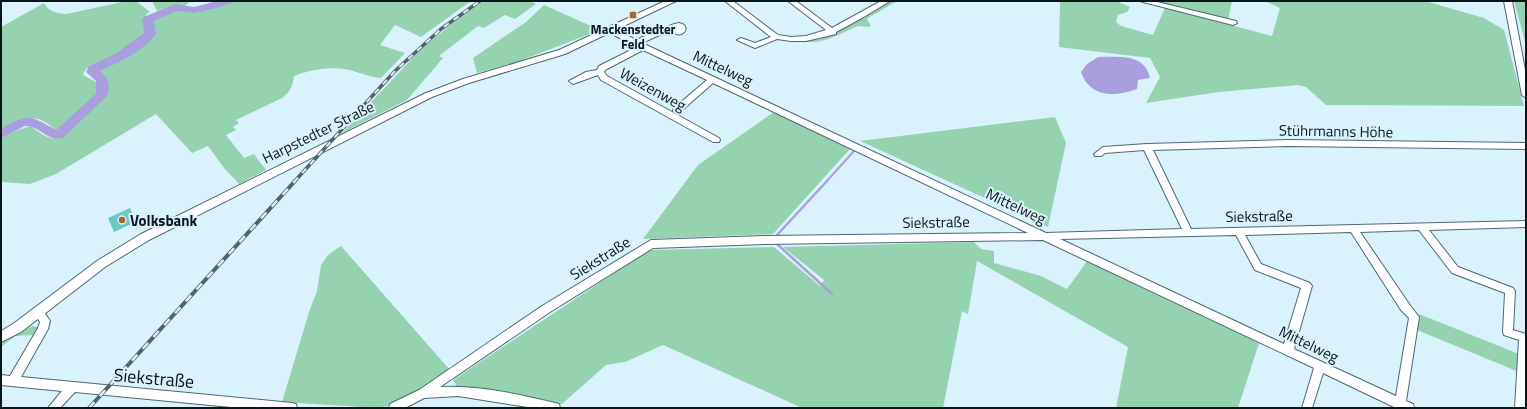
<svg xmlns="http://www.w3.org/2000/svg" width="1527" height="409" viewBox="0 0 1527 409" font-family="'Titillium Web',sans-serif">
<style>
.green{fill:#95d3b0}
.water{fill:#a99fde}
.lines{fill:none;stroke-linecap:round;stroke-linejoin:round}
.stream-far1{stroke:#a99fde;stroke-width:2}
.stream{stroke:#a99fde;stroke-width:2.5}
.river{fill:#a99fde;fill-rule:evenodd}
.building{fill:#69c9c5}
.minor-casing{stroke:#4d6873;stroke-width:2}
.tertiary-casing{stroke:#4d6873;stroke-width:2}
.minor{fill:#fff;fill-rule:evenodd}
.tertiary{fill:#fff;fill-rule:evenodd}
.rail-far1-casing{stroke:#53636a;stroke-width:3.5}
.rail-casing{stroke:#53636a;stroke-width:4}
.rail-far1{stroke:#daf2fc;stroke-width:2;stroke-dasharray:6;stroke-linecap:butt}
.rail{stroke:#daf2fc;stroke-width:2.5;stroke-dasharray:8;stroke-linecap:butt}
.poi-dot{fill:#a5662d;stroke:#daf2fc;stroke-width:1.5}
.labels{text-anchor:middle;dominant-baseline:central;stroke-width:4;stroke-linejoin:round;paint-order:stroke}
.far-poi-label{font-size:13px;font-weight:bold;fill:#0a151a;stroke:#daf2fc}
.street-label{font-size:15px;fill:#0a151a;stroke:#daf2fc}
.poi-label{font-size:15px;font-weight:bold;fill:#0a151a;stroke:#daf2fc;text-anchor:start}
.near-street-label{font-size:18px;fill:#0a151a;stroke:#daf2fc}
</style>
<rect width="100%" height="100%" fill="#daf2fc"/>
<path class="green" d="M127,1h9l14,11 -4,2v19c-8,7 -15,14 -24,20 -12,7 -35,8 -39,22l13,7c0,5 2,9 0,13 -5,10 -27,26 -35,35l-4,1c-26,-23 -30,-10 -56,0v-104l43,-24c5,9 13,10 22,11z
M152,1h38l-5,5h-13l-15,5z
M233,1h238l-50,36 -26,-12 -15,20 25,8 -24,25c-11,-1 -21,-5 -31,-8 -19,-4 -38,-1 -56,6 -1,10 -4,16 -12,22l-46,22 3,3 -6,4 3,3 -10,5 18,23 10,-4 12,16 -27,14 -15,-16 -16,-22 -16,7 -36,-39 -100,60 -26,10 -29,-2v-46l29,-10c7,4 16,13 25,12 5,-1 42,-33 46,-38 5,-6 5,-17 5,-24l-10,-4 2,-3 20,-10 32,-23v-15l4,-5 20,-7 20,2 19,-3z
M484,1h46l6,3 -21,15 -10,-4 -21,13 -6,-2 -39,30 4,2 -36,42 -65,33 80,-85 37,-30z
M887,1h10l-29,17 -1,2 4,5 -2,2 -11,-1 -29,13 -13,3h-25l3,-2 31,-4z
M1060,1h60v2l10,4 -3,5 -9,3 -2,7 5,4 32,9 12,-27 107,28 8,-28 -15,-7h160l59,17 20,12 20,76 -198,-1 -20,-18 -8,-2 -79,7 -73,11 14,-26 -10,-19 -91,-11z
M1151,1h81l-4,19z
M1514,1h12v44z
M544,5l56,25 -83,32 -40,11 -4,-15 53,-36z
M774,112l76,37 -77,85 -130,5 55,-74z
M1055,117l11,26 -18,84 -188,-86z
M974,242l7,7 13,2v12l47,13 26,13 21,-29 172,80 -22,68h-122l12,-61 -151,-86 -9,53 -6,-3 -19,97h-141l-139,-63 -38,17 -19,3 -44,39 -105,-17 -4,-7 196,-130 125,-3 46,39 4,-6 -41,-33z
M341,246l109,124c-22,16 -44,34 -72,38l-96,-6 27,-90 8,-21 4,-26 7,-10z
M1419,314l100,40v18l-102,-42z
M32,326l5,1 1,4 -2,4 -21,1 -14,11v-4z"/>
<path class="water" d="M1098,57c20,0 47,-4 52,21l-12,2 -1,9c-22,8 -47,9 -56,-17l6,-8z"/>
<g class="lines">
<path class="stream-far1" d="M826,182l28,-31"/>
<path class="stream" d="M777,235l50,-54
M777,244l55,50"/>
<path class="river" d="M217,1h16l-1,2 -15,5 -23,5 -18,-2 -22,10 2,13c-13,18 -37,28 -56,37 9,6 11,15 7,25l-44,42c-16,4 -24,-13 -38,-12l-24,12v-9c28,-16 28,-14 55,1l40,-36v-13l-10,-9 3,-6 26,-12 29,-21 -2,-14 2,-2 31,-13 19,3z"/>
</g>
<path class="building" d="M130,208l6,14 -22,10 -6,-14z"/>
<g class="lines">
<defs>
<path id="minor" d="M725,1h8l45,34 13,2 15,-1 20,-6 -38,-29h8l36,27 49,-27h9l-28,17 -26,14v2l-30,7h-15l-14,-2 -22,9 -18,-8 4,-2 14,5 16,-6z
M1141,1h12l83,20 1,2 -4,2 -90,-23z
M1504,1h8l14,74v23l-4,-3z
M679,23c15,3 1,19 -7,7l-4,1 -26,12 404,190 136,-4 -38,-79 -39,3 -4,3h-6l-1,-2 9,-7 44,-3 142,-4 237,3v6l-237,-3 -136,4 38,79 335,-8v6l-97,3 29,37 55,21 2,3 -2,39 13,4 -1,74h-10l4,-68 -15,-5 -1,-3 2,-39 -53,-20 -33,-43 -59,2 49,72 10,13 -13,84 7,3 1,4h-18l-73,-35 -11,35h-10l12,-40 -271,-128 -278,4 -112,4 -103,64 -110,75c38,-2 78,7 115,16l4,1 1,4h-26l-76,-12 -34,2 -19,10h-16l1,-4 29,-14 123,-84 109,-66 114,-4 263,-3 -315,-150 -33,29h-6l-1,-2 1,-2 33,-28 -64,-30 -38,20 -1,2 3,4 112,62 1,2 -1,2h-6l-112,-62 -3,-5 -25,9 -4,-3 17,-9 11,-2 2,-4 38,-19 -29,-15v-4h6l22,12c14,-6 29,-14 43,-17zM1351,232l50,78 8,8 -13,78 -102,-47 18,-63 -2,-3 -49,-19 -16,-29zM1236,235l19,35 46,18 -17,56 -224,-105z
M38,308l4,1 8,12 -2,8 -27,48 271,26 4,1 1,4h-56l-166,-16 -15,16h-12l14,-17 -61,-6v-10l9,1 28,-48 2,-6 -7,-10 1,-3z"/>
<path id="tertiary" d="M665,1h11l-111,53 -96,29 -37,14 -283,143 -44,27 -84,65 -20,10v-11l12,-7 84,-63 44,-27 285,-141 37,-14 96,-29z"/>
</defs>
<use href="#minor" class="minor-casing"/>
<use href="#tertiary" class="tertiary-casing"/>
<use href="#minor" class="minor"/>
<use href="#tertiary" class="tertiary"/>
<defs>
<path id="rail-far1" d="M294,182l101,-111 46,-42 39,-28"/>
<path id="rail" d="M89,408l206,-227"/>
</defs>
<use href="#rail-far1" class="rail-far1-casing"/>
<use href="#rail" class="rail-casing"/>
<use href="#rail-far1" class="rail-far1"/>
<use href="#rail" class="rail"/>
</g>
<g class="poi-dot">
<rect x="629" y="11" width="8" height="8" rx="2"/>
<circle cx="122" cy="220" r="4"/>
</g>
<g class="labels">
<g class="far-poi-label">
<text x="633" y="29">Mackenstedter<tspan x="633" dy="15">Feld</tspan></text>
</g>
<g class="street-label">
<text transform="translate(723 68) rotate(25)">Mittelweg</text>
<text transform="translate(653 89) rotate(29)">Weizenweg</text>
<text transform="translate(1336 131) rotate(1)">Stührmanns Höhe</text>
<text transform="translate(318 132) rotate(-26)">Harpstedter Straße</text>
<text transform="translate(1016 206) rotate(25)">Mittelweg</text>
<text transform="translate(1259 216) rotate(-1)">Siekstraße</text>
<text transform="translate(936 222) rotate(-1)">Siekstraße</text>
<text transform="translate(600 258) rotate(-32)">Siekstraße</text>
<text transform="translate(1309 344) rotate(26)">Mittelweg</text>
</g>
<g class="poi-label">
<text x="130" y="220">Volksbank</text>
</g>
<g class="near-street-label">
<text transform="translate(154 378) rotate(5)">Siekstraße</text>
</g>
</g>
<rect width="1527" height="409" fill="none" stroke="#0a151a" stroke-width="4"/>
</svg>
